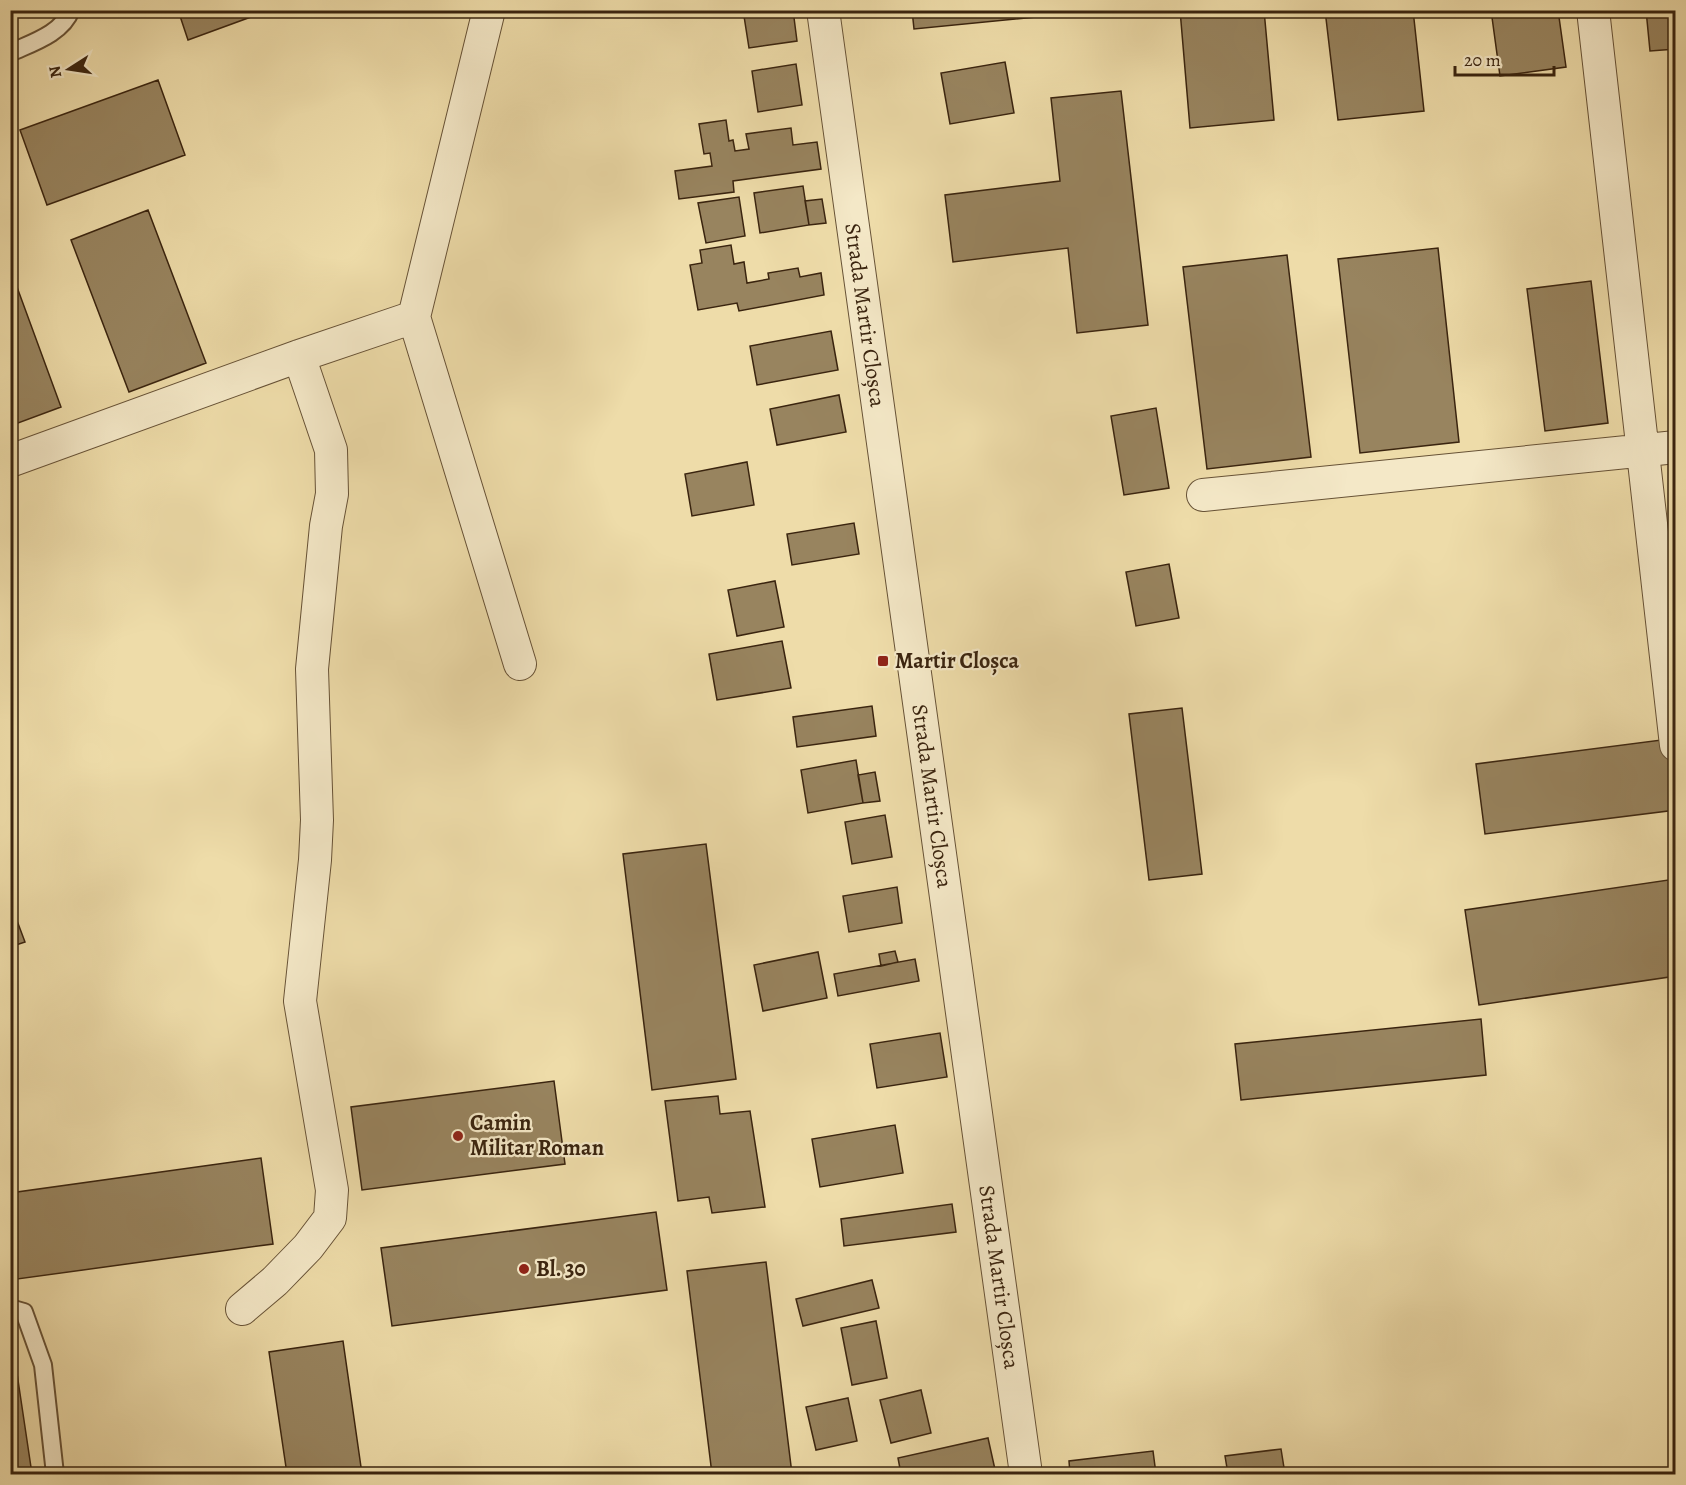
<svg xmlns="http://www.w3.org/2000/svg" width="1686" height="1485" viewBox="0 0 1686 1485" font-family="Alegreya,serif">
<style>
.building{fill:#98845f;stroke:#3a240f;stroke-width:1.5}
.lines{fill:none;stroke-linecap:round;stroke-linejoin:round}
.lane-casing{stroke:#675236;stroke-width:20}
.street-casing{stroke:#675236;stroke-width:34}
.lane{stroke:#f4e8c7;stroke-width:16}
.street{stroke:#f4e8c7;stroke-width:32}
.poi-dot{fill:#8f2418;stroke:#f4e8c7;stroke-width:2}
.labels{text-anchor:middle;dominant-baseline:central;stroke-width:4.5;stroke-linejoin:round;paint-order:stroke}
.street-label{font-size:22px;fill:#3a240f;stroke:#f4e8c7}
.poi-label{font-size:22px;font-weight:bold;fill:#3a240f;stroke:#f4e8c7;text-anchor:start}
</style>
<rect width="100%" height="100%" fill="#eedca9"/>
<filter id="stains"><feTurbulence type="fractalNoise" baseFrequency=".00333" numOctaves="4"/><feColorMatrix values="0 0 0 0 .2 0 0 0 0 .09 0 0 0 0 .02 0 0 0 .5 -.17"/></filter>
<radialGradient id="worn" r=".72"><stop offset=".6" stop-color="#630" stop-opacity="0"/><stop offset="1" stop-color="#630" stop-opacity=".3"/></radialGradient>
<path class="building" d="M178,10h92l-82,30z
M782,10h11l4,31 -48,7 -5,-32z
M912,10h196l-194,19z
M1180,10h84l10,110 -84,8z
M1325,10h88l11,101 -86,9z
M1491,10h67l8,57 -66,9z
M1646,10h30v39l-26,2z
M1005,62l9,51 -64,11 -9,-51z
M796,64l6,41 -44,7 -6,-41z
M158,80l27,75 -138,50 -27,-75z
M1121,91l27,234 -71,8 -9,-85 -115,14 -8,-67 115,-14 -9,-83z
M1676,112v70l-6,-69z
M726,120l3,21 4,-1 2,11 14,-2 -3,-15 45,-6 2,17 24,-3 4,27 -88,12 1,11 -55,7 -4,-28 37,-5 -2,-13 -6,1 -5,-30z
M803,186l6,39 -49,8 -6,-40z
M739,197l6,39 -39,7 -8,-40z
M822,199l4,24 -17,2 -4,-24z
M148,210l58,153 -77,29 -58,-152z
M731,245l3,19 10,-2 3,21 22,-4 -1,-6 30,-5 2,9 21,-4 3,22 -85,16 -2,-8 -39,7 -8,-45 12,-2 -2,-13z
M1438,248l21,194 -99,11 -22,-194z
M1287,255l24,202 -104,12 -24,-202z
M10,268l51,139 -51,19z
M1591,281l17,142 -63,8 -18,-142z
M831,331l7,39 -81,15 -7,-39z
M839,395l7,37 -69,13 -7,-36z
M1156,408l13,80 -45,7 -13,-79z
M747,462l7,43 -62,11 -7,-42z
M854,523l5,31 -67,11 -5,-31z
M1169,564l10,54 -43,8 -10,-54z
M775,581l9,46 -47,9 -9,-46z
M782,641l9,47 -74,12 -8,-46z
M872,706l4,30 -79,11 -4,-30z
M1182,708l20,166 -53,6 -20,-166z
M1669,739l7,54v17l-191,24 -9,-70z
M856,760l7,43 -55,10 -7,-43z
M875,772l5,29 -17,2 -5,-28z
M885,815l7,42 -40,7 -7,-42z
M706,844l30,235 -84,11 -29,-236z
M1675,879l1,97 -197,29 -14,-95z
M897,887l5,36 -53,9 -6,-36z
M10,902l15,40 -15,5z
M895,951l3,11 -17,4 -2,-12z
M818,952l9,46 -64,13 -9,-46z
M915,959l4,22 -81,15 -4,-22z
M1481,1019l5,56 -245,25 -6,-56z
M940,1033l7,44 -70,11 -7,-44z
M554,1081l11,83 -203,26 -11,-83z
M718,1096l2,18 30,-3 15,96 -53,6 -3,-16 -31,4 -13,-100z
M895,1125l8,48 -83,14 -8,-48z
M261,1158l12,86 -263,36v-87z
M952,1204l4,28 -112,14 -3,-27z
M656,1212l11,78 -275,36 -11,-78z
M766,1262l26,212h-80l-25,-203z
M872,1280l7,28 -76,18 -7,-27z
M876,1321l11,57 -35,7 -11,-57z
M343,1341l19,133h-75l-18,-122z
M15,1360l17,114h-22v-113z
M921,1390l10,43 -40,10 -11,-43z
M848,1398l9,43 -41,9 -10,-43z
M988,1438l8,36h-95l-3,-16z
M1281,1449l4,25h-57l-3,-18z
M1153,1451l3,23h-86l-1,-13z"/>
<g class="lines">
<defs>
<path id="lane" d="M10,53c21,-10 52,-19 61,-43
M10,1308l14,4 19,53 12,109"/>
<path id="street" d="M823,10l203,1464
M1593,10l83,735
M414,317l106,347
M10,461l289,-105 115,-39 75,-307
M1203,495l473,-48
M242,1309l33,-28 33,-34 22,-29 2,-28 -32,-189 15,-141 2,-40 -5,-151 14,-143 6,-32 -1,-44 -32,-94"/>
</defs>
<use href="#lane" class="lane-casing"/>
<use href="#street" class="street-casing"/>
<use href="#lane" class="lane"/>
<use href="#street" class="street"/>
</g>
<g class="poi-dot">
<rect x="877" y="655" width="12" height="12" rx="3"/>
<circle cx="458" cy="1136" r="6"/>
<circle cx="524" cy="1269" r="6"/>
</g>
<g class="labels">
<g class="street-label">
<text transform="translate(865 315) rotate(82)">Strada Martir Cloșca</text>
<text transform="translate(932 796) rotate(82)">Strada Martir Cloșca</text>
<text transform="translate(999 1277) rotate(82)">Strada Martir Cloșca</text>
</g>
<g class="poi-label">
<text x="895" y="661">Martir Cloșca</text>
<text x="470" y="1123">Camin<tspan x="470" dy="25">Militar Roman</tspan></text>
<text x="536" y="1269">Bl. 30</text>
</g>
</g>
<rect width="1686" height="1485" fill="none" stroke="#eedca9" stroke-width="36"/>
<rect x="12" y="12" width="1662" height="1461" fill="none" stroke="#3a240f" stroke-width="3"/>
<rect x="18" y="18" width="1650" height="1449" fill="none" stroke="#3a240f" stroke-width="1.5"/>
<g transform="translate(69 69) rotate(258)" stroke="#f4e8c7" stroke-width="4.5" paint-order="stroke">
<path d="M0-4.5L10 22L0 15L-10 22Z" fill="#3a240f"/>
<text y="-9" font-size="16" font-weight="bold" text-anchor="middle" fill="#3a240f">N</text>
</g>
<path d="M1455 66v9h99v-9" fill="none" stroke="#3a240f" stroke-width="3"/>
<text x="1464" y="66" font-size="18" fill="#3a240f" stroke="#f4e8c7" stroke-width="4.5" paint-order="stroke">20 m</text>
<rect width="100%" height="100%" filter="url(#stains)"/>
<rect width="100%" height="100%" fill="url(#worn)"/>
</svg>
